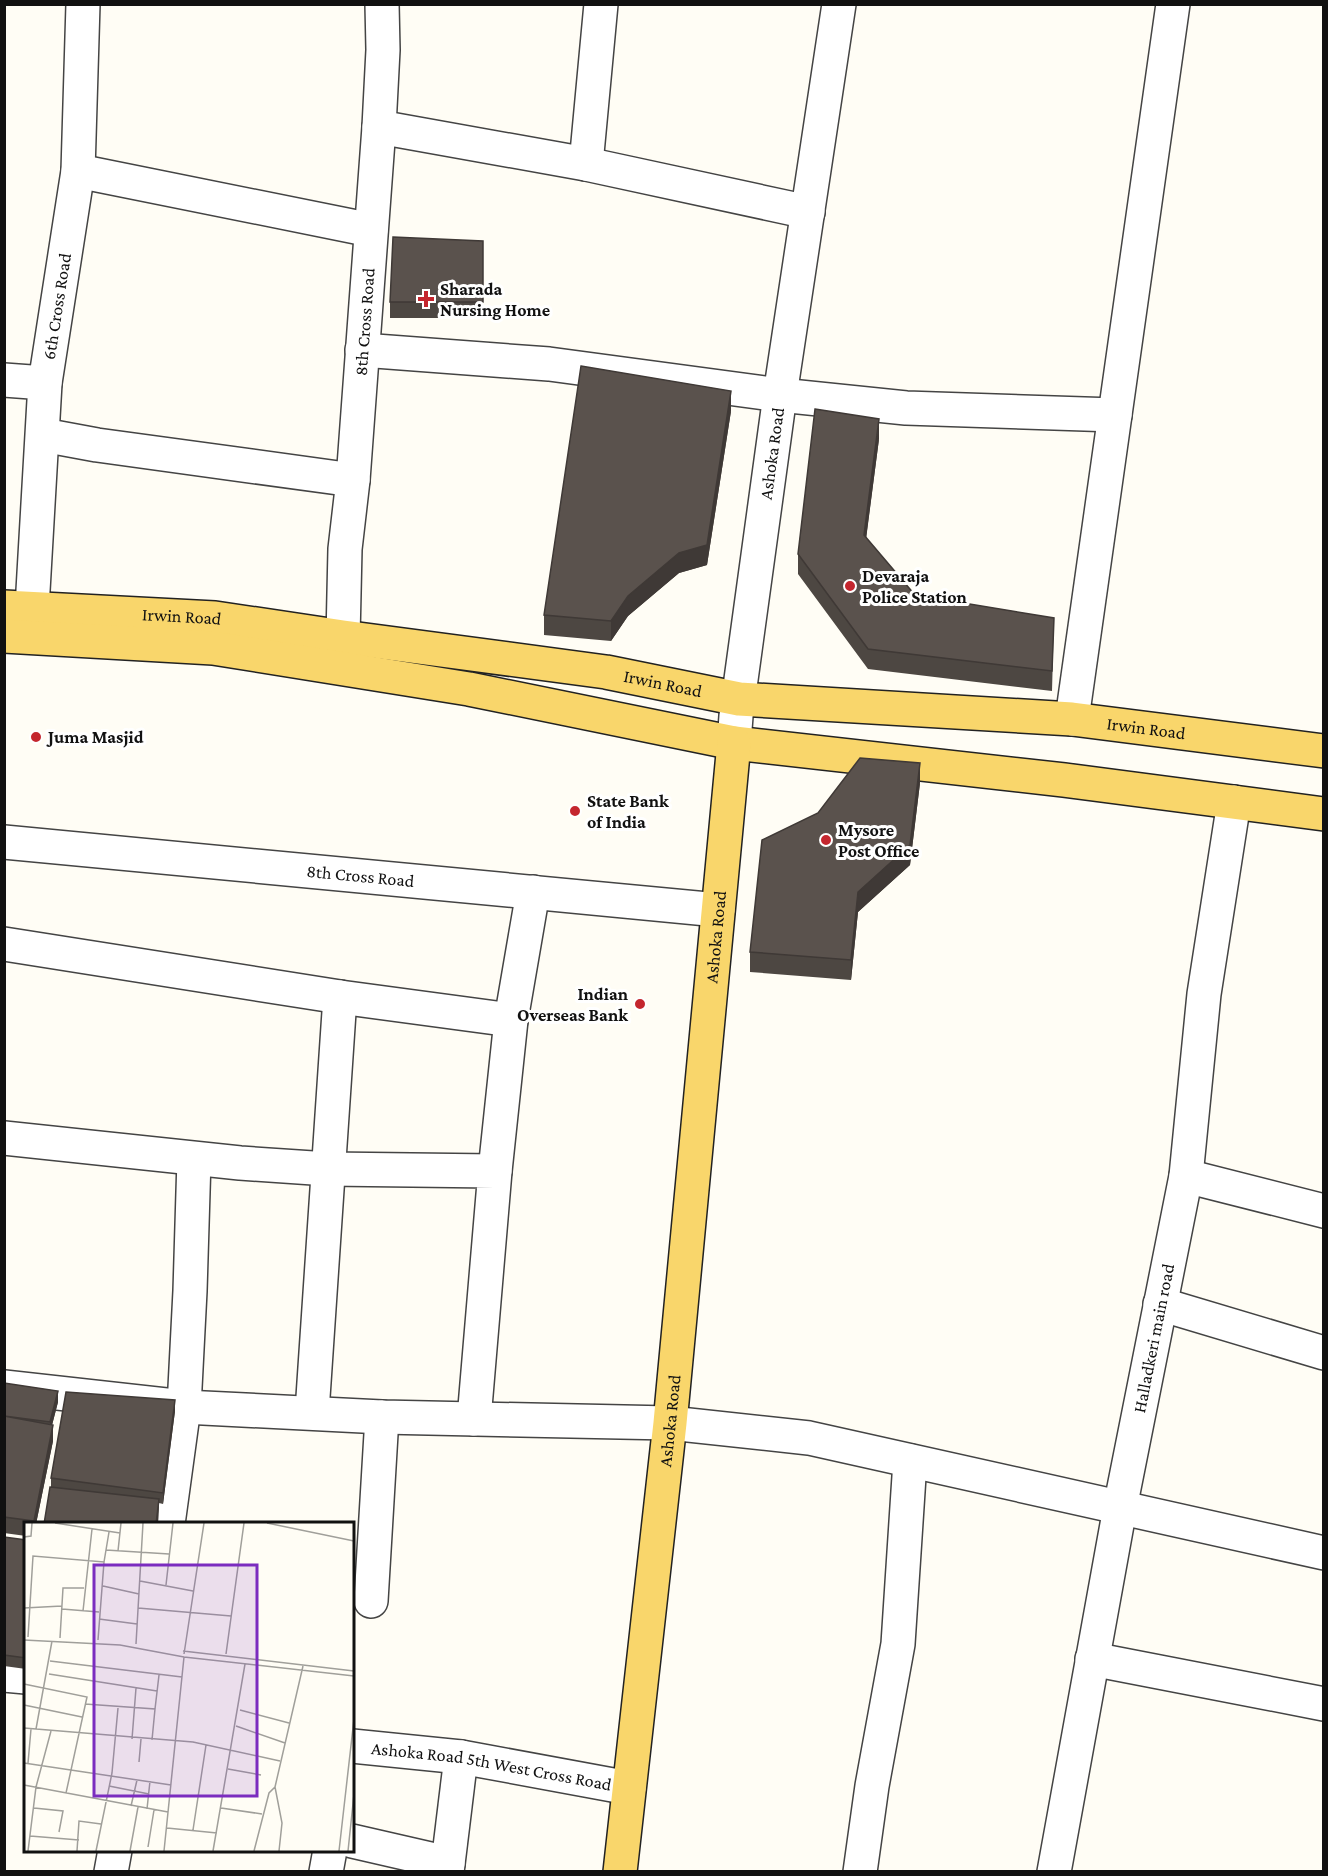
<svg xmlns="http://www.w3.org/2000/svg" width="1328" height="1876" viewBox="0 0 1328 1876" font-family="'Crimson Pro',serif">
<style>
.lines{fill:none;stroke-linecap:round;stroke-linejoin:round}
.minor-casing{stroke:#444;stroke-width:36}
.major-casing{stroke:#222;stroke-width:36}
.minor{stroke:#fff;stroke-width:33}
.major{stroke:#f9d66b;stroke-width:33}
.wall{fill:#4d4742}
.shaded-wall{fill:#3f3936}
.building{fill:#5a524d;stroke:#3f3936;stroke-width:1.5}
.poi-dot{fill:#c4262e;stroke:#fff;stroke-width:2}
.labels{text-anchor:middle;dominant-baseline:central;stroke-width:6;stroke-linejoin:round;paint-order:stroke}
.poi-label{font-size:18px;font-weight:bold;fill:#111;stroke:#fff;text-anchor:start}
.street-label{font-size:18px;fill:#111;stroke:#fff}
.inset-road{fill:none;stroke:#a09f9a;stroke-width:1.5}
.view{fill:#7b2cbf;fill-opacity:0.15;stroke:#7b2cbf;stroke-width:3}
.inset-edge{fill:none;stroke:#111;stroke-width:3}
</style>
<rect width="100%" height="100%" fill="#fffdf5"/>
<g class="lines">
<defs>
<g id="minor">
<path d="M379,127l207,37 222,48"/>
<path d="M586,164l15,-160"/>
<path d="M78,171l293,59"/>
<path d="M362,350l187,14 231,31 126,13 209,7"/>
<path d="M4,380l41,3"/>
<path d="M43,435l54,10 256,35"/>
<path id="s1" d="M32,608l13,-225 33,-212 5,-167"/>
<path id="s2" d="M343,637l2,-88 8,-69 26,-353 4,-77 -1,-46"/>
<path d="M1072,719l101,-715"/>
<path id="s3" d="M734,743l2,-27 44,-321 59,-391"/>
<path id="s4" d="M4,842l714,68"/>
<path d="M4,944l336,53 171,23"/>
<path d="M4,1138l236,25 88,6 167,2 -21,248"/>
<path d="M495,1171l16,-151 22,-128"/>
<path d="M1186,1176l138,35"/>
<path d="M1160,1304l164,49"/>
<path d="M4,1387l180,20 198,10 288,6 139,15 515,115"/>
<path d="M312,1412l28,-415"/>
<path d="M168,1524l16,-117 6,-116 4,-132"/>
<path d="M371,1601l11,-184"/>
<path d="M1092,1659l232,45"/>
<path d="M4,1675l22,2"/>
<path id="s5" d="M352,1746l109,11 168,31"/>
<path d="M352,1841l96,22"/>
<path d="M111,1872l4,-22"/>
<path d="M326,1872l4,-22"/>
<path d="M447,1872l14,-115"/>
<path d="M860,1872l12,-86 26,-142 12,-183"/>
<path id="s6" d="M1054,1872l66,-364 66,-332 18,-182 30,-192"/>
</g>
<g id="major">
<path id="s7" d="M4,607l211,11 128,19 263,35 133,27 333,20 252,32"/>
<path d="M4,636l209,12 256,41 265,54 330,37 260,34"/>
<path id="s8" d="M620,1872l50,-449 64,-680"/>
</g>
</defs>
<use href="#minor" class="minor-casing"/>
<use href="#major" class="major-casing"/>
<use href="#minor" class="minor"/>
<use href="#major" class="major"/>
</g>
<path class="wall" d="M483,241v77h-93v-16z
M731,411l-24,154 -28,8 -51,43 -17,25 -67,-6v-20z
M879,439l-13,99 49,57 139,23 -2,73 -184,-22 -70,-95v-20z
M920,783l-10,82 -52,47 -7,68 -101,-8v-20z
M4,1383l54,19 -6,23 1,16 -17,83h-10v12l-22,-3z
M175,1411l-12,93 -4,-1 -1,21h-114l7,-37v-9z
M4,1537l22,3v129l-22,-3z"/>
<path class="shaded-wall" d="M731,391v20l-24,154 -28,8 -51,43 -17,25v-20l17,-25 51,-43z
M879,419v20l-15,116v-20z
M920,763v20l-10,82 -52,47 -7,68v-20l7,-68z
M58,1391v11l-8,31v-11z
M175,1400v11l-12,93v-11z
M53,1425v16l-17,83h-2z
M159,1499l-1,25h-2z"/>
<path class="building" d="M393,237l90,4v61h-93z
M581,366l150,25 -24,154 -28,8 -51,43 -17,25 -67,-6z
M815,409l64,10 -15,116 51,60 139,23 -2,53 -184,-22 -70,-95z
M860,758l60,5 -10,82 -52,47 -7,68 -101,-8 12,-112 56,-27z
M4,1383l54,8 -8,31 -46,-6z
M66,1392l109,8 -12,93 -112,-15z
M4,1416l49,9 -19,96 -30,-4z
M50,1487l109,12 -3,25h-112z
M4,1537l22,3v118l-22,-3z"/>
<g class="poi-dot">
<path d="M423 290h6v6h6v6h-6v6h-6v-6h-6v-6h6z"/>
<circle cx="850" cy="586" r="6"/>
<circle cx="36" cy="737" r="6"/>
<circle cx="575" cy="811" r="6"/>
<circle cx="826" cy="840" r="6"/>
<circle cx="640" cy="1004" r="6"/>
</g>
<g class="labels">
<g class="poi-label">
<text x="440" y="289">Sharada<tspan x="440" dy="21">Nursing Home</tspan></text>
<text x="862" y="576">Devaraja<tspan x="862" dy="21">Police Station</tspan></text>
<text x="48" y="737">Juma Masjid</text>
<text x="587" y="801">State Bank<tspan x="587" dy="21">of India</tspan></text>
<text x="838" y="830">Mysore<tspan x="838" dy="21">Post Office</tspan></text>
<text x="628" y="994" text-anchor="end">Indian<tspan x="628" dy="21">Overseas Bank</tspan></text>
</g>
<g class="street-label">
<text stroke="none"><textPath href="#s1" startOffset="303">6th Cross Road</textPath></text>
<text stroke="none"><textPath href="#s2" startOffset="316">8th Cross Road</textPath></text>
<text stroke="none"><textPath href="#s3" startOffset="292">Ashoka Road</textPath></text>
<text stroke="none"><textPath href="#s7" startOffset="178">Irwin Road</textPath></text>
<text stroke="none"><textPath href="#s7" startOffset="664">Irwin Road</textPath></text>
<text stroke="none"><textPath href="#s7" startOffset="1150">Irwin Road</textPath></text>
<text stroke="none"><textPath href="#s4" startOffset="358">8th Cross Road</textPath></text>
<text stroke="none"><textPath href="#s8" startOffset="940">Ashoka Road</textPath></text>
<text stroke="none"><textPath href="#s6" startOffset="543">Halladkeri main road</textPath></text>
<text stroke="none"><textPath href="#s8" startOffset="454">Ashoka Road</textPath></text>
<text stroke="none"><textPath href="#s5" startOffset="141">Ashoka Road 5th West Cross Road</textPath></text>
</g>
</g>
<g transform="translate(24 1522)">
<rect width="330" height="330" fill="#fffdf5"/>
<path class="inset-road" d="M31,1l65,10M243,1l87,18M0,15l7,-1 1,-13M82,28l63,4M94,29l3,-28M116,59l53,10M142,63l7,-62M79,64l36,8M0,86l38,-2M114,86l93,8M38,87l37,3M59,89l9,-82M75,97l38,5M4,115l5,-81 71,6 5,-30M36,116l3,-50h21M0,118l96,5 64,12 170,19M74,118l6,-78M112,122l7,-121M159,129l171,20M160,132l20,-131M202,132l18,-131M26,139l132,16M25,152l108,17M0,162l63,13 -21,96M61,182l70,5 -3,31M0,183l58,12M131,187l4,-34M216,188l49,13M212,204l49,17M0,206l169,14 87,19M12,207l16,-88M108,217l4,-51M115,240l2,-23M0,241l147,22M4,241l3,-34M204,247l33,6M0,263l144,27M85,264l40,8M107,284l6,-26M10,286l29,3 -4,21M197,286l41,6M123,287l3,-28M143,306l50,5M169,308l13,-85M6,314l49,4M124,325l6,-37M4,329l8,-64 15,-56M53,329l2,-30 22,3M72,329l16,-78 6,-65M106,329l8,-44M140,329l20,-194M189,329l32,-187M230,329l15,-58 6,-6M255,329l3,-28 -7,-36 28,-121M315,329l15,-132M324,329l6,-57"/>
<path class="view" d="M70,43h163v231h-163z"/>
<rect width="330" height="330" class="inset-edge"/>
</g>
<rect width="1328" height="1876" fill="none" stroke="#111111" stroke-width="12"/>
</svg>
